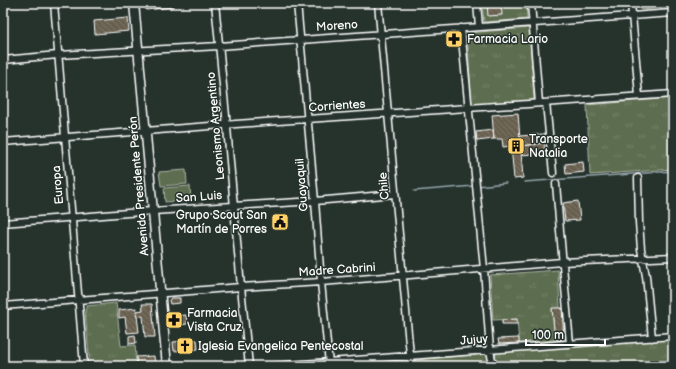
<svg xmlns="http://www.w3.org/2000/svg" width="676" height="369" viewBox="0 0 676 369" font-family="'Balsamiq Sans',sans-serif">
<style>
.grass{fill:url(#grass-tufts);stroke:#aeb6a7}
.pitch{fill:#5d6d4f;stroke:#aeb6a7}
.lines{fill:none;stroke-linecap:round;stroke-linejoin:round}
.stream{stroke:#95a5ac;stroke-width:1.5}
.building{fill:url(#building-back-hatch);stroke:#fff}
.minor-casing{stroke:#fff;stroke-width:9}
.major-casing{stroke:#fff;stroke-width:11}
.minor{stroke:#26332d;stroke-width:6}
.major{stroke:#26332d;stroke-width:8}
.labels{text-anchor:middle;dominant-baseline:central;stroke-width:3;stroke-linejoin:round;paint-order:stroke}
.street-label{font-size:12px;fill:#fff;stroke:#26332d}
.poi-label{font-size:12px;fill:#fff;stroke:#26332d;text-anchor:start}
</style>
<defs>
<pattern id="grass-tufts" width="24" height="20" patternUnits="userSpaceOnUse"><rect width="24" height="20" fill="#5d6d4f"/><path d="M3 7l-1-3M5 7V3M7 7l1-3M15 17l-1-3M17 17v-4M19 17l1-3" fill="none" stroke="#758369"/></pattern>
<pattern id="building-back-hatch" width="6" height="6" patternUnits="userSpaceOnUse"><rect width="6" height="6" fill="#675f4f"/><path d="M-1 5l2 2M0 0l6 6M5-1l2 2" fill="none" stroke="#7e7769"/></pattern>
</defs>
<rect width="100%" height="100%" fill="#26332d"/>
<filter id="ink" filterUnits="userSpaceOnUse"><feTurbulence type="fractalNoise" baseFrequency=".025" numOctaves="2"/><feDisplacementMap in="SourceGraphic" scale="8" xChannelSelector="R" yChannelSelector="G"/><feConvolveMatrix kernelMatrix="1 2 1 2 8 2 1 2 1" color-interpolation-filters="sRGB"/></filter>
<g filter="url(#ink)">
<path class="grass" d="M482,3h44l1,16 -43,3z
M638,3h35v4l-32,3 -3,-4z
M529,28l5,72 -62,5 -5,-72z
M673,98v71l-83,6 -3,-70z
M558,270l2,38 -8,1 3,31 -36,3 -2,-24 -24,1 -3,-45z
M116,303l5,43 14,-1 2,21h-47l-5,-55 2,-5z
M673,339v27h-177l-1,-11 5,-4z
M486,354l2,3 1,9h-73l-1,-6z"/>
<path class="pitch" d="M186,170l1,14 -26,2 -2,-14z
M190,186l1,14 -26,2 -1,-14z"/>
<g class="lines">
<path class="stream" d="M524,182l149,-11
M477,186l29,-3
M414,191l60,-5"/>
</g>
<path class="building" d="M146,3h27v4l-27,3z
M487,3h14l1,12 -14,1z
M128,18l1,13 -34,3 -1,-13z
M518,113l5,65 -9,1 -3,-33 -8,1 -1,-8h-8l-2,-24z
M493,130l1,9 -17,2 -1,-9z
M544,134v9l-23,3 -1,-10z
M544,143l1,10 -23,2 -1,-9z
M583,162l1,10 -18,2 -1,-10z
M578,201l2,19 -15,1 -2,-18z
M171,298h9v5l-10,1 -1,-4z
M142,304h10l3,33h-10l-2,-21 -6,1 -1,-6 7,-1z
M136,308l3,24 -12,1 -2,-16 -6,1v-8z
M552,308h10l2,31 -9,1z
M186,315l1,9 -15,2 -1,-10z
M517,319v5h-15v-4z
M135,335l1,8 -7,1v-8z
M519,338v5l-20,1 -1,-5z
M197,340l1,9 -24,2 -1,-9z
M154,356l1,10h-18l-1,-9z"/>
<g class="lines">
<defs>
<path id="minor" d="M54,3l30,363
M215,3l11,113 15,171 8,79
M297,3l18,198 6,81 8,82
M378,3l33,363
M477,3l2,24
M531,3l8,100
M631,3l8,93
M461,28l23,241 6,81 3,16
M3,60l55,-5 161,-9 454,-33
M546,103l7,70
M3,142l233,-18 437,-30
M638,178l1,44 2,27 5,27 6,62
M556,184l6,70 8,90
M3,223l150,-12 162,-10 80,-7
M3,306l238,-19 80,-5 89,-7 152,-13 111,-5
M276,366l397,-30"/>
<path id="major" d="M134,3l33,363"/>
</defs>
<use href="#minor" class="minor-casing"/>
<use href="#major" class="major-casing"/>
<use href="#minor" class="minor"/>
<use href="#major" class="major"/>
</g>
</g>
<defs>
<symbol id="pharmacy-square" viewBox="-11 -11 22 22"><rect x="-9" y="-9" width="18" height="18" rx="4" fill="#ffd166" stroke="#26332d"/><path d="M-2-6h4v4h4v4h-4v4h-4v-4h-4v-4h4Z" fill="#111"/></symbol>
<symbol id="building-square" viewBox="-11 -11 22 22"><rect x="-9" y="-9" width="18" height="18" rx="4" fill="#ffd166" stroke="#26332d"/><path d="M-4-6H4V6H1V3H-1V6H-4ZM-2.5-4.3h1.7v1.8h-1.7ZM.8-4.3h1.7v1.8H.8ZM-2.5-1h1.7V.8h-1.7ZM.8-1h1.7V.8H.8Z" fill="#111"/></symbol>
<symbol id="civic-square" viewBox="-11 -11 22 22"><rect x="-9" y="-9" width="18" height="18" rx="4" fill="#ffd166" stroke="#26332d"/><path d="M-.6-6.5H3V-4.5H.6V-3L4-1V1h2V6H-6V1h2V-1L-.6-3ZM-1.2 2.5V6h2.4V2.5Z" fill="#111"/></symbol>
<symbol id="church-square" viewBox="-11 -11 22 22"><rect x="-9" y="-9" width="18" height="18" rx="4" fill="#ffd166" stroke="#26332d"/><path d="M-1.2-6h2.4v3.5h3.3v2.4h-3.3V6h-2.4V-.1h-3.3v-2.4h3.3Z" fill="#111"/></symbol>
</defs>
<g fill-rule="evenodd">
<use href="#pharmacy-square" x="444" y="29" width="20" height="20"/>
<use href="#building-square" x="506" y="136" width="20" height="20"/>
<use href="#civic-square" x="270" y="212" width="20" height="20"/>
<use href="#pharmacy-square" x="164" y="310" width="20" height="20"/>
<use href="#church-square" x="175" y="336" width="20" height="20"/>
</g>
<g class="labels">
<g class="street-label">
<text transform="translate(337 26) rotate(-4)">Moreno</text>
<text transform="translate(337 106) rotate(-4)">Corrientes</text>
<text transform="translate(216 126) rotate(-95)">Leonismo Argentino</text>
<text transform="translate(58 185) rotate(-95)">Europa</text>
<text transform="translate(302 185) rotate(-95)">Guayaquil</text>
<text transform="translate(139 186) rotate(-95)">Avenida Presidente Perón</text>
<text transform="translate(384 186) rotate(-95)">Chile</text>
<text transform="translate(199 197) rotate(-4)">San Luis</text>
<text transform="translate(337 270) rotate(-4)">Madre Cabrini</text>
<text transform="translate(474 340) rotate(-5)">Jujuy</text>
</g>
<g class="poi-label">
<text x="467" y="39">Farmacia Lario</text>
<text x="529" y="139">Transporte<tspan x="529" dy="14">Natalia</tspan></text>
<text x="267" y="215" text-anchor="end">Grupo Scout San<tspan x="267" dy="14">Martín de Porres</tspan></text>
<text x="187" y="313">Farmacia<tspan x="187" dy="14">Vista Cruz</tspan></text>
<text x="198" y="346">Iglesia Evangelica Pentecostal</text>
</g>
</g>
<rect width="676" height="369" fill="none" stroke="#26332d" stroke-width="16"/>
<rect x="8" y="8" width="660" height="353" fill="none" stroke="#fff" stroke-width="1.5" filter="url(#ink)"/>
<path d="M526 339v6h79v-6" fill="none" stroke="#ffffff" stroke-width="2"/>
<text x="532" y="339" font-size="12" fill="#ffffff" stroke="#26332d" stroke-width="3" paint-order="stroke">100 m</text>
</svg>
